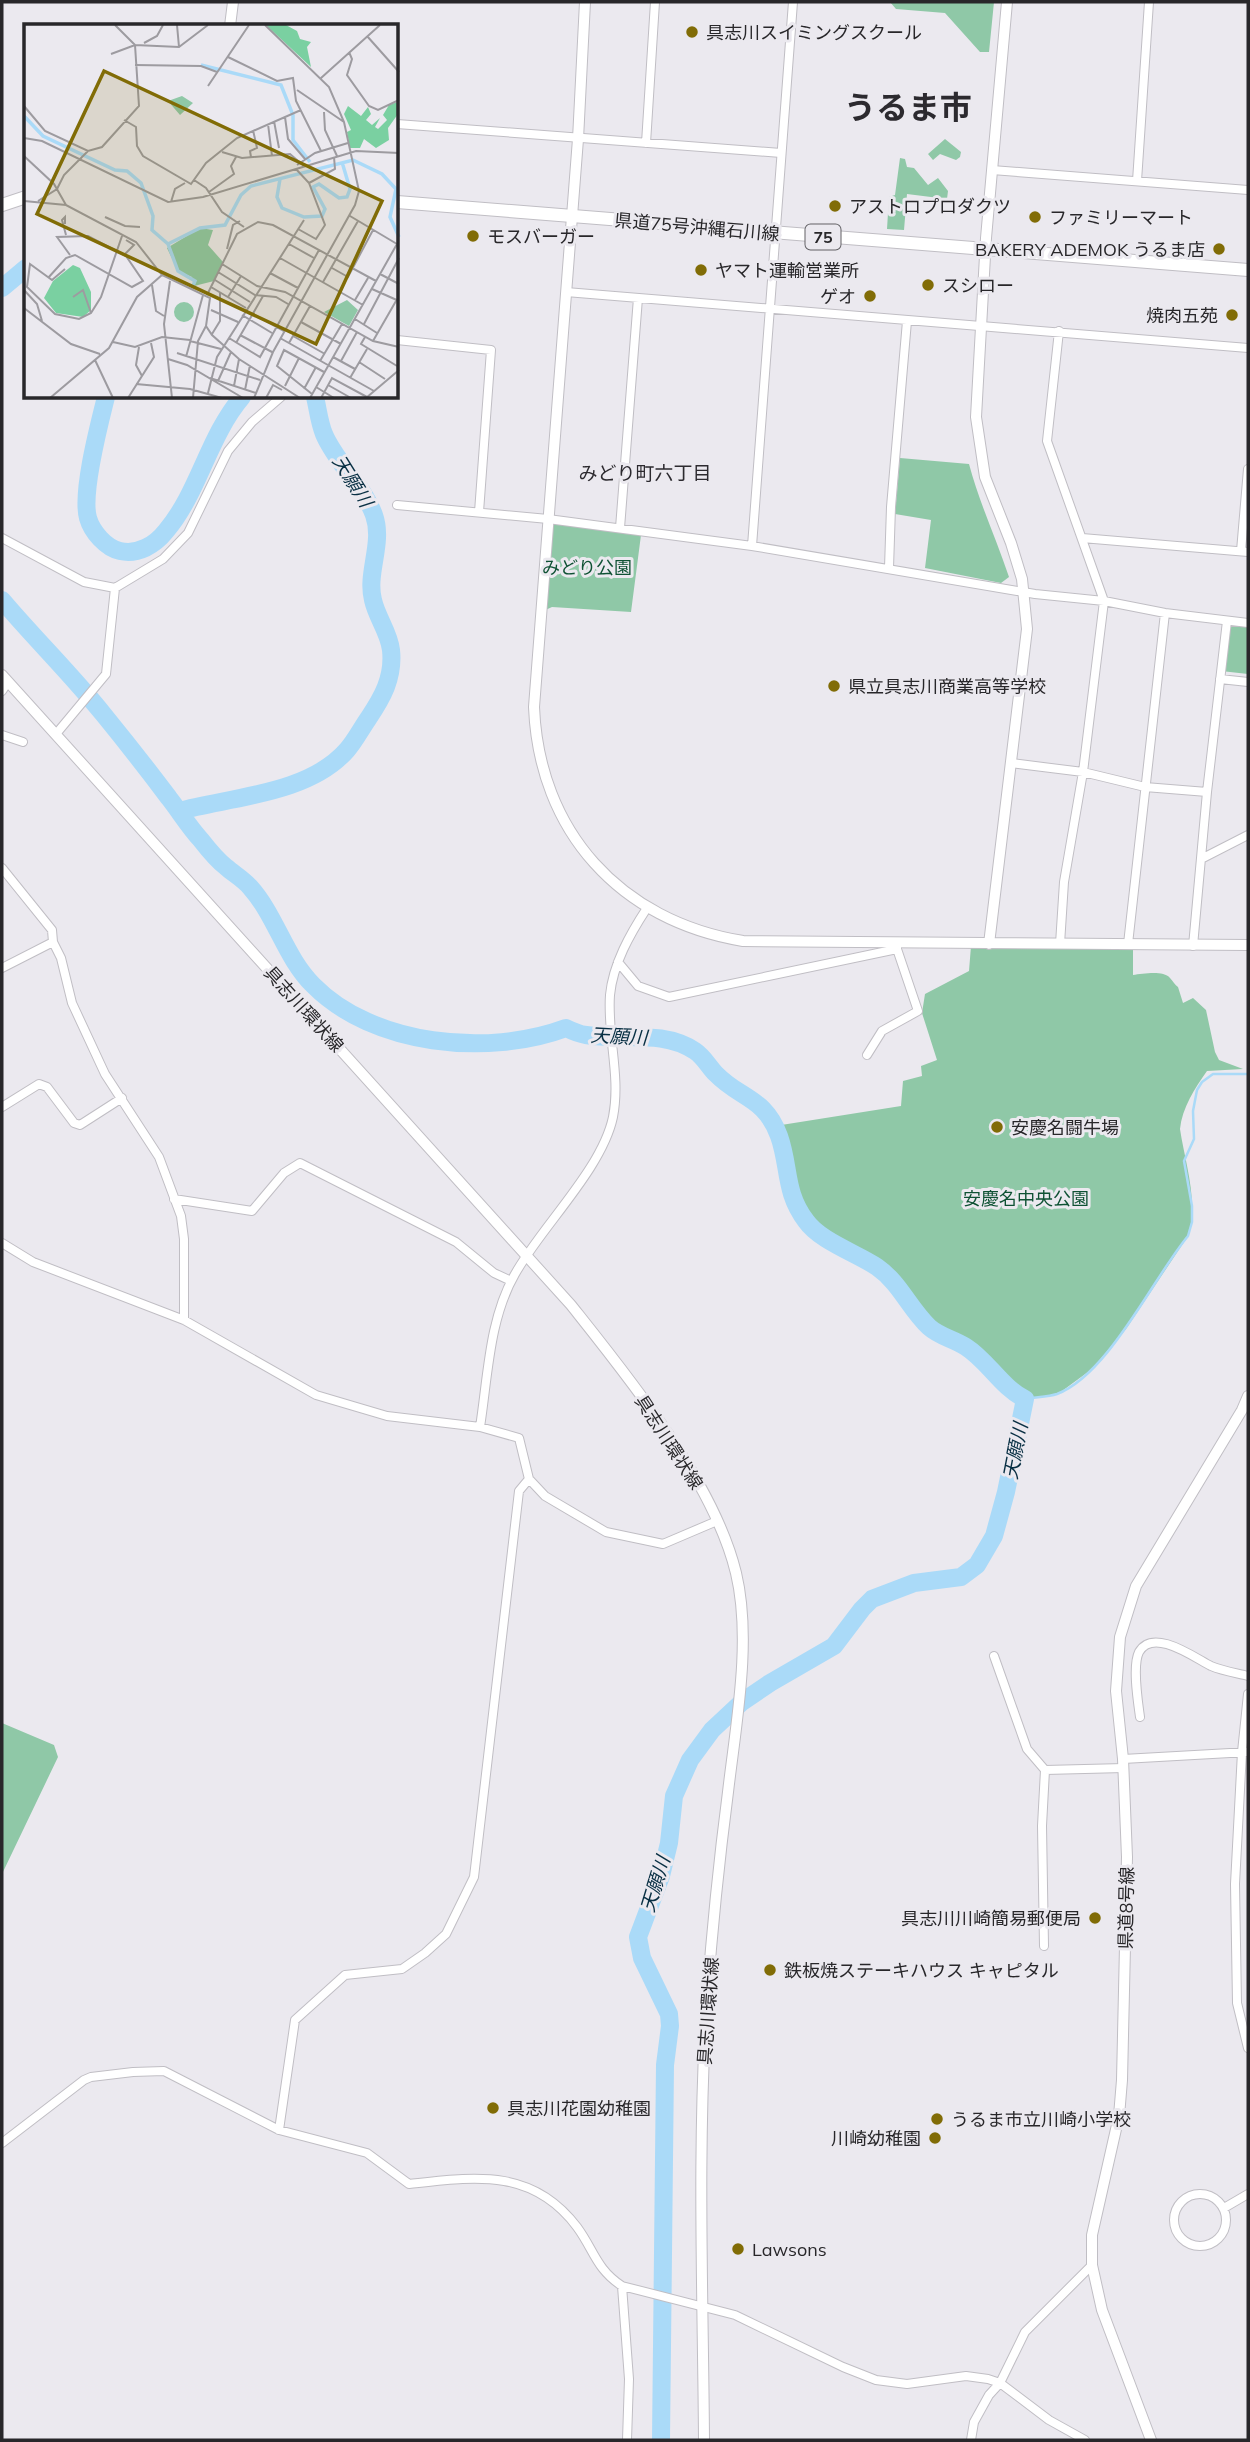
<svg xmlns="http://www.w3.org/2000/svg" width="1250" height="2442" viewBox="0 0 1250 2442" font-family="Mulish,'Noto Sans JP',sans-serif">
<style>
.green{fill:#8fc8a7}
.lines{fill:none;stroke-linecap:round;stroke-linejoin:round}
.stream{stroke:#aadaf8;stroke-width:2.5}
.river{stroke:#aadaf8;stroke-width:18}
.street-casing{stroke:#c0bec4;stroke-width:10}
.secondary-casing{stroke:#c0bec4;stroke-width:12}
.primary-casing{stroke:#c0bec4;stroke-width:14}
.street{stroke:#fff;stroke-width:8}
.secondary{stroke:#fff;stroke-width:10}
.primary{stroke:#fff;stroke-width:12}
.poi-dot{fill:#816c06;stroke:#ebe9ef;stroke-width:2.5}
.labels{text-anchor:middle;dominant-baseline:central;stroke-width:6;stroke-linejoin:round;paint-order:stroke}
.shield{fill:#ebe9ef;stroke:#626165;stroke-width:2}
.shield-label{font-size:16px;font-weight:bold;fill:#28272a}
.poi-label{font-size:18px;fill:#28272a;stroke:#ebe9ef;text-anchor:start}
.street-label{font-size:18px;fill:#28272a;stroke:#ebe9ef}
.park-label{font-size:18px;fill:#0f5234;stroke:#ebe9ef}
.neighbourhood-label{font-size:19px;fill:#2c2a2f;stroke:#ebe9ef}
.water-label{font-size:19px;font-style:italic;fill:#082f43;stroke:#ebe9ef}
.town-label{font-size:32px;font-weight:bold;fill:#2c2a2f;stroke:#ebe9ef}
.inset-river{fill:none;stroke:#aadaf8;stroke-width:3.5}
.inset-road{fill:none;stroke:#9d9ba0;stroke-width:2}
.view{fill:#816c06;fill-opacity:0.15;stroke:#816c06;stroke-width:3.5}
.inset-edge{fill:none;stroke:#28272a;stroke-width:3.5}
</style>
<rect width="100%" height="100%" fill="#ebe9ef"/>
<path class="green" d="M890,2h104l-5,50h-9l-35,-39 -49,-4z
M945,139l16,13 -1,5 -4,3 -16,-6 -7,6 -5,-6z
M900,158l5,1 2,8 7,1 14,17 10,-7 10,13 -1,8 -40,-5 -3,36 -17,-1 2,-32 6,-2z
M900,458l69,6c10,38 27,74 40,113l-8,6 -76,-15 6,-48 -36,-6z
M548,519l93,16 -10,77 -79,-5 -11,5z
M1227,621l21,2v51l-27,-3z
M1133,944v31c10,-1 30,-5 37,3 3,3 5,7 8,9l5,16 10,-5 13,12 9,42 4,8 24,9 -36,2c-12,17 -25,37 -27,58 5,34 19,73 8,107l-62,93 -34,40 -34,25 -33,5 -13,-7 -13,-16 -35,-31 -20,-7 -16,-12 -28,-38 -24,-22 -59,-33 -10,-9 -15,-28 -9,-44 -8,-26 126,-20 2,-25 19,-5 -1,-10 16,-6 -15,-47 3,-19 44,-23 2,-25z
M2,1723l52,22 4,12 -56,117z"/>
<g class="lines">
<path class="stream" d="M1025,1399c10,-2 23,-2 32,-5 52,-20 96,-116 131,-158l4,-14v-16l-8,-45 10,-22 -1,-28 4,-21 5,-8 11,-8h35"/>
<path class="river" d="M2,288l24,-20
M106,397c-7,28 -25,96 -18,121 4,14 18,30 32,33 18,4 35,-6 46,-20 33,-39 42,-94 76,-134
M2,600c33,39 70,75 102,115 22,27 44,55 65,83 11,14 20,29 32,42 7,9 16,20 25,27 8,7 17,12 24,20 26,29 35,70 63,98 60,61 175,72 253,43 6,3 13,6 20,7 36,6 76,-6 109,16 9,6 14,16 21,23 24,25 49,23 63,62 11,31 5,56 27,85 14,20 50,32 71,46 23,16 32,41 52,60 11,10 25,12 37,20 22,14 35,40 59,52l-19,93 -12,44 -17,29 -16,12 -47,6 -42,16 -10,10 -28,37 -64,37 -28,19 -30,28 -22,30 -16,36 -5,47 -8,33 -23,61 4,21 27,56 1,12 -5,39 -4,375
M179,811c52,-14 130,-17 168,-61 8,-9 14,-21 21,-31 14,-21 26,-41 23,-69 -2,-18 -14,-32 -18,-50 -7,-27 11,-57 1,-85 -11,-30 -39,-54 -50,-81 -5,-12 -6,-25 -9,-37"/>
<defs>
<path id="street" d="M397,124l384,29
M646,143l9,-141
M992,170l256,20
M1137,181l12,-179
M566,292l682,56
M1059,331l-12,110 57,160 -21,171 -19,110 -4,62
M397,340l94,10 -12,162
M397,505l151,14 204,27 283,48 69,7 61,12 83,10
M620,528l18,-230
M2,538l82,44 31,6 48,-29 25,-26 40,-82 24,-29 29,-25
M1082,538l166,14
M752,546l41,-544
M1241,551l7,-82
M889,568l2,-61 16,-186
M1220,679l28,3
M2,691l6,-9
M56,734l50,-60 9,-86
M2,735l21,7
M1011,763l72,9 62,15 62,5
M1203,858l45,-23
M2,868l50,62 1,12 8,16 11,45 33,71 54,83 22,59 3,23v81
M1128,944l37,-331
M1193,946l14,-154 20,-171
M618,962l20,24 31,11 228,-48v-7
M2,968l51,-26
M867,1055l15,-24 36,-20 -21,-62
M2,1107l37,-23 8,3 27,36 6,2 42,-27
M174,1199l78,12 32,-38 16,-10 156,79 38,31 17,8
M2,1243l31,19 151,58 132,75 71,21 93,11 39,11 10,41 16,17 61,36 57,12 54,-23
M480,1427c8,-51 9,-108 35,-153 27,-48 87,-105 98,-157 8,-41 -6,-81 -3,-122 3,-31 20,-61 37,-87
M994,1656l33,93 18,21 -3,56 2,120
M1248,1694l-6,58 -7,132 2,119 11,45
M1140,1717c-2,-15 -8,-51 -1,-65 14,-25 56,6 72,14 12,5 25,7 37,10
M1123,1759l125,-7
M1045,1770l79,-2
M279,2130l16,-110 50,-45 57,-6 23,-16 21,-19 28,-57 45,-386 10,-12
M2,2143l82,-63 7,-3 42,-5 31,-1 115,59 88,23 42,31c64,-7 123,-17 168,43 17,23 19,42 45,59l113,29 108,52 33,13 31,4 59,-8 22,3 12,4 49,37 36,20
M1174 2220a26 26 0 1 1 52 0a26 26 0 1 1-52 0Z
M1224,2208l24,-14
M622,2286l7,93 -2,61
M971,2440l3,-18 15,-27 11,-12 25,-51 67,-67"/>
<path id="secondary" d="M585,2l-7,137 -44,568c5,124 86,214 209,234l505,4
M230,26l3,-24
M2,675l569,630c58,73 143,177 165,268 16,67 0,150 -8,219 -9,69 -16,138 -21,207 -10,147 -4,295 -3,441
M989,944l38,-315 -5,-50 -11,-36 -26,-66 -9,-60 10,-179 21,-236
M1151,2440l-49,-130 -10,-45v-30l27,-119 3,-36 5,-223 -4,-98 -7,-68 4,-54 16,-51 106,-176 6,-14"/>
<path id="primary" d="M397,202l851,68
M2,205l24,-8"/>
</defs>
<use href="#street" class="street-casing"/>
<use href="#secondary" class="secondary-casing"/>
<use href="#primary" class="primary-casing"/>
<use href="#street" class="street"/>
<use href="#secondary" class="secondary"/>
<use href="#primary" class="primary"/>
</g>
<g class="poi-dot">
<circle cx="692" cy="32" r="7"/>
<circle cx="835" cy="206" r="7"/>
<circle cx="1035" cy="217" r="7"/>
<circle cx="473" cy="236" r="7"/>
<circle cx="1219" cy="249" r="7"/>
<circle cx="701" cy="270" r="7"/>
<circle cx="928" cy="285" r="7"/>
<circle cx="870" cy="296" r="7"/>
<circle cx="1232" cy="315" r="7"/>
<circle cx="834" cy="686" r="7"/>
<circle cx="997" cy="1127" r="7"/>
<circle cx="1095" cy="1918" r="7"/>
<circle cx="770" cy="1970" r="7"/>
<circle cx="493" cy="2108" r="7"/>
<circle cx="937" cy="2119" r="7"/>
<circle cx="935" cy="2138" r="7"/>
<circle cx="738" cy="2249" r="7"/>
</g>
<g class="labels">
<rect class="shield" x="805.5" y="224.5" width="35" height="25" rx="5"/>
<g class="shield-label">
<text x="823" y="237">75</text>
</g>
<g class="poi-label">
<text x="706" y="32">具志川スイミングスクール</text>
<text x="849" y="206">アストロプロダクツ</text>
<text x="1049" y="217">ファミリーマート</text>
<text x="487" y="236">モスバーガー</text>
<text x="1205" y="249" text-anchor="end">BAKERY ADEMOK うるま店</text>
<text x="715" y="270">ヤマト運輸営業所</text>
<text x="942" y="285">スシロー</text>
<text x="856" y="296" text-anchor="end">ゲオ</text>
<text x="1218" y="315" text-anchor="end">焼肉五苑</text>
<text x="848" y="686">県立具志川商業高等学校</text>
<text x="1011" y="1127">安慶名闘牛場</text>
<text x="1081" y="1918" text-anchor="end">具志川川崎簡易郵便局</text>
<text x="784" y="1970">鉄板焼ステーキハウス キャピタル</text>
<text x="507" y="2108">具志川花園幼稚園</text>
<text x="951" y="2119">うるま市立川崎小学校</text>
<text x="921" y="2138" text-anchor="end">川崎幼稚園</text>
<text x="752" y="2249">Lawsons</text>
</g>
<g class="street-label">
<text transform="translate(697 227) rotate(5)">県道75号沖縄石川線</text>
<text transform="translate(304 1009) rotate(48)">具志川環状線</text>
<text transform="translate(669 1442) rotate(57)">具志川環状線</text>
<text transform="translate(1126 1908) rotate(-89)">県道8号線</text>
<text transform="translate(708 2011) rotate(-86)">具志川環状線</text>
</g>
<g class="park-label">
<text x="587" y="567">みどり公園</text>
<text x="1026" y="1198">安慶名中央公園</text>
</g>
<g class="neighbourhood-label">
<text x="645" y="473">みどり町六丁目</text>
</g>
<g class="water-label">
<text transform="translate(353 481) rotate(58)">天願川</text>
<text transform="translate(619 1036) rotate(3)">天願川</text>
<text transform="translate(1015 1451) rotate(-79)">天願川</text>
<text transform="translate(655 1884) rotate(-73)">天願川</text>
</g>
<g class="town-label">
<text x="908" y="107">うるま市</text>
</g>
</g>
<g transform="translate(24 24)">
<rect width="374" height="374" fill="#ebe9ef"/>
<path d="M158,72l11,7 -13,12 -12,-14zM176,204l13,2 -5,15 15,17 -9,19 -20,5 -2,-9 -14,-6 -11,-23zM323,276l11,10 -9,16 -25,-14zM150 288a10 10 0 1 1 20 0a10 10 0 1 1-20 0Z" fill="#8fc8a7"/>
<path d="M242,1h20l11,6 3,8 11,3 -4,5 4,20zM374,78v12l-10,14 1,12 -13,8 -12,-9 -4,9h-10l-3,-16 4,-2 -7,-16 4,-8 13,10 7,-9 3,7 -5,6 6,5 8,-7 -5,9 3,2 9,-9 -4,-5 6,-10zM49,241l7,3 11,24v18l-8,7 -27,-4 -12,-15 9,-17z" fill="#7ad0a1"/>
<path class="inset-river" d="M177,41l80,20 12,30v25l17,22M0,92l19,20 72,34 12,1 14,12 12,33 -1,14 16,14 32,-16 25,-3 16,-30 10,-9 102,-26 29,14 14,15 -6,28 9,20M256,155l-3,18 5,11 22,9 18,-1 3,-7 -12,-22 6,-3 20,14 8,-1 3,-8 -8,-27M144,220l10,27 17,10 -3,7"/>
<path class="inset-road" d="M91,1l20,20M153,1l2,22M343,12l32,36M120,19l13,-7 6,-11M325,28l3,7 -5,16 22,31 9,4 21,-10M87,30l24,-9 44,2 29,-22M204,33l49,24 16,-3 3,23 25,50M111,41l66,1 16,6M297,54l59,-53M184,62l41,-61M273,66l47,32M0,82l21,25 43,20 14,-4 37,-41 -4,-61M300,88l1,18 12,26M261,93l3,22 17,20M100,96l12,7 1,19 6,10 48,28 15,-21 31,-25 64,-28M250,97l5,27M244,100l4,32M0,114l18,3 126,61 35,-5 153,-46 43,2M198,128l20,6 48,-4 14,12M0,132l30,28 12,21M227,133l-1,-6 7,-3 -4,-18M273,141l18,-12 33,-10M272,145l13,14 16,42 -9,14 -18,-10M170,156l12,8 16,24 22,15M285,159l26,-14 -1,-12M185,168l25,-18 -3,-8 5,-9M0,177l42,4 70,37 26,33 48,23 -4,28 6,9 27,24 61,39M14,177l19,-12 7,-14 24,-24M147,178l4,-13 10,-6M326,192l47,28M81,193l20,9 15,1M41,200v-7l-3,3 4,15M265,220l25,14M203,225l6,-24 7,-4M100,231l10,-10 -8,-5M256,234l83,47M198,240l35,22 28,6 88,49 26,6M308,244l16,9 25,-47M41,245l-13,11 -22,-16 -3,23 28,27 24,5 12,-6 10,-16 21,-61M194,248l37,23 21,2 12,7M246,249l28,15M356,250l19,10M24,254l18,-20 9,-3 57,32 11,-6 -17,-25 -38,-20 -31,1 13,18M191,256l35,22M146,257l-6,43 8,74M299,258l35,-61M128,261l4,26 8,5M187,263l35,21M348,265l27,12M0,266l13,14 5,17M183,271l30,-61 21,-12 15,3 103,56M49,273l10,-7 8,23M204,273l13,-21M331,276l13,-22M0,284l47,36 29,10M187,286l27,12M229,290l31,17M218,291l30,18M331,295l22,14M277,298l40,22M340,300l35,-66M188,310l8,-13v-28M216,311l32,17M269,312l32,18M341,313l-4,7 36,22M205,314l31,19 59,-107M256,314l94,53M166,317l31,8M349,317l23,-40M89,318l22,5 27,-10 28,3M212,319l27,-47M265,319l21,-37M115,323l-3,18 6,11M153,329l83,27M162,333l17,-62M309,333l22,12M144,335l19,6 56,33M71,336l18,38M296,337l22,-37M317,337l16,-29M335,338l26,17M186,354l46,15M326,354l17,-29M194,357l13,-29M112,360l54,5 32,9M304,361l23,13M210,362l5,-27M261,362l14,-28M292,363l18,11M280,365l12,-22M221,366l5,-25M184,369l9,-36 87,-137M288,370l-35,-28 7,-16 40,22M26,374l59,-50 28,-51 25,-22M104,374l26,-41 -3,-14M169,374l5,-57 8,-15M230,374l19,-46 82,-147 4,-14 -15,-69 -15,-35 -64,-62M242,374l7,-13 9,5M286,374l87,-154M297,374l11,-20 35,19M342,374l33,-28"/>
<path class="view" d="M80,47l278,130 -66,143 -279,-130z"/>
<rect width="374" height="374" class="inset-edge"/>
</g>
<rect width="1250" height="2442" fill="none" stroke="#28272a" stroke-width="7"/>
</svg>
